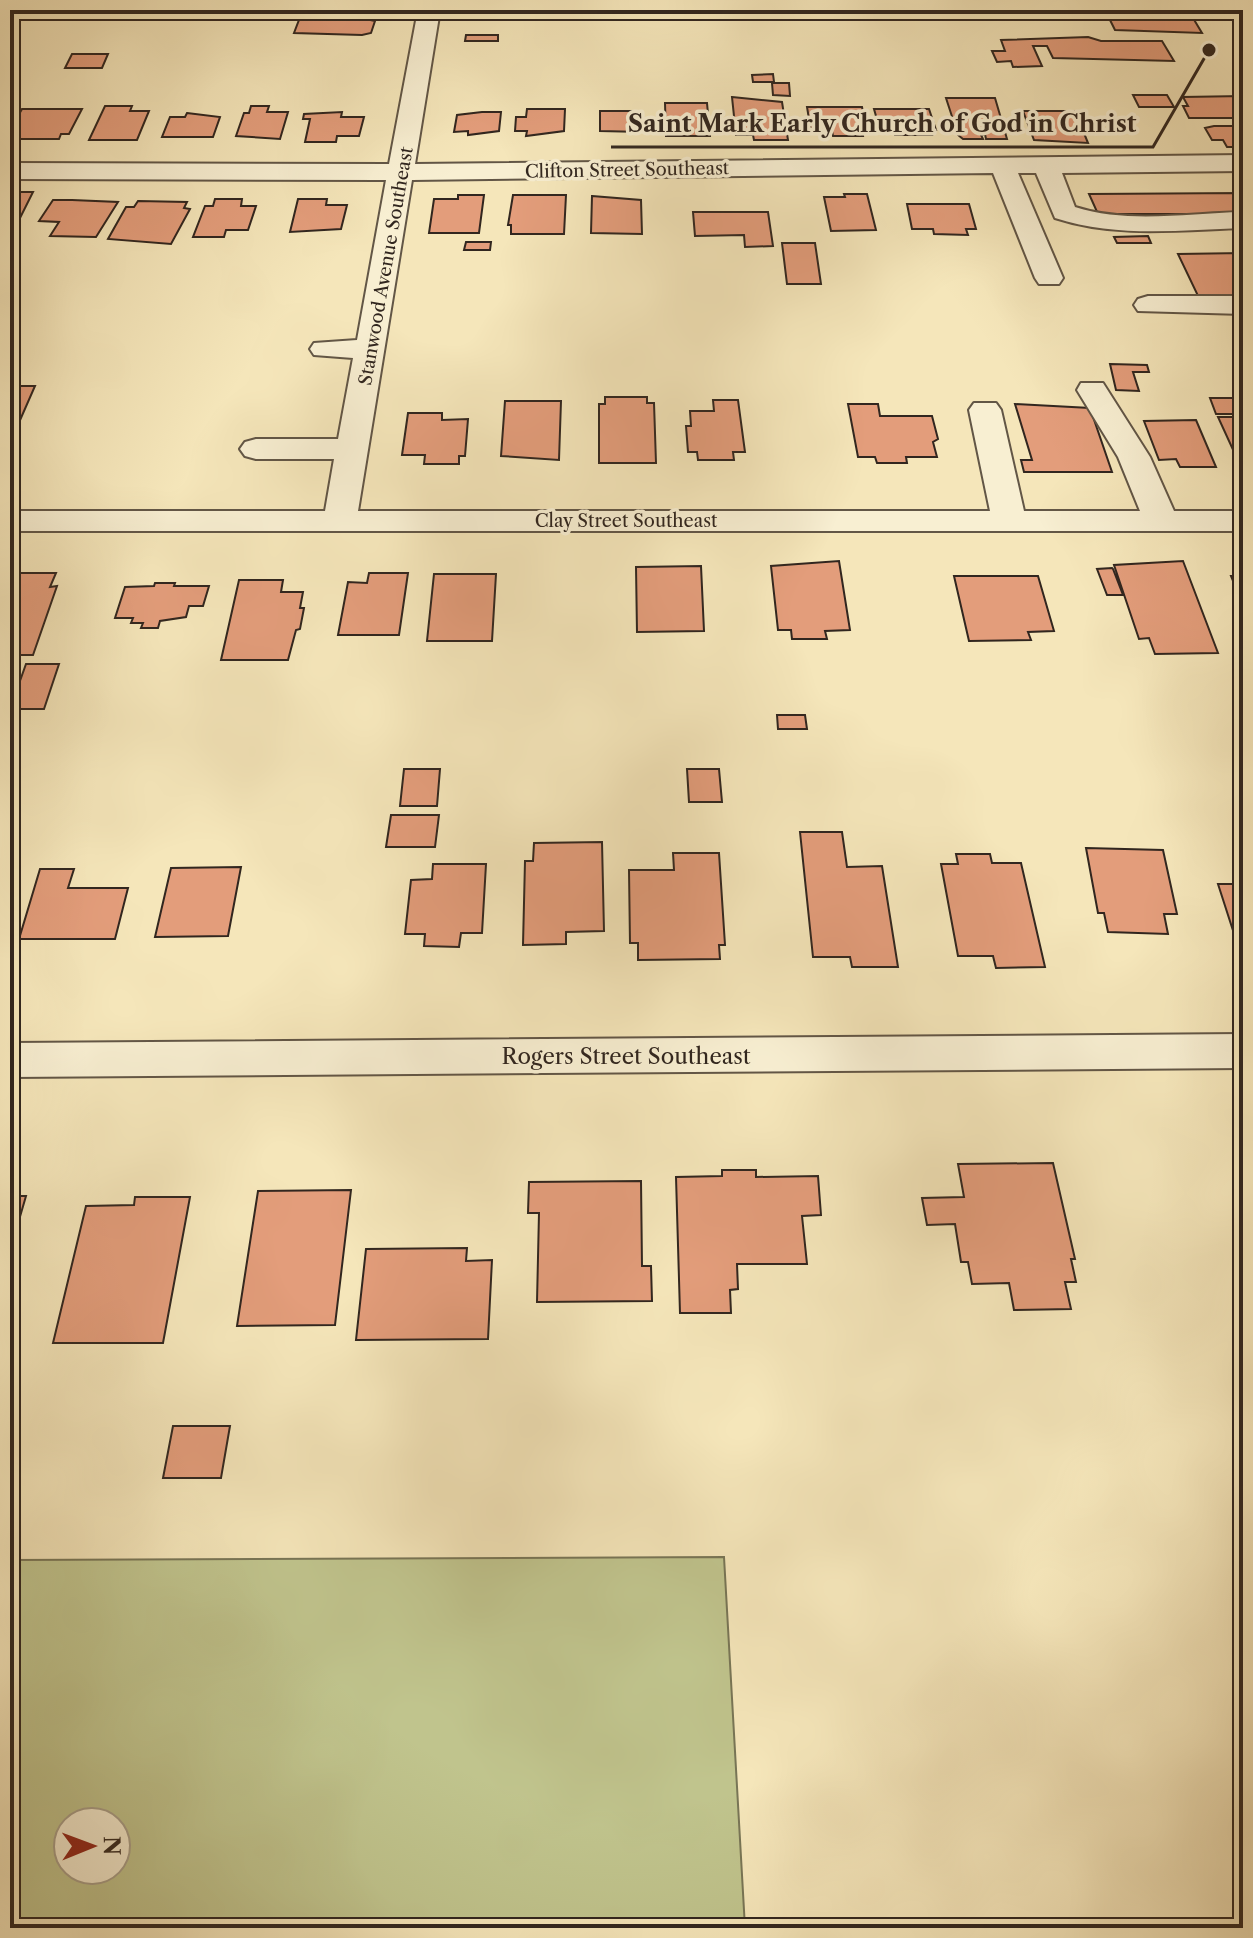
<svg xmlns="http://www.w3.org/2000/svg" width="1253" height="1938" viewBox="0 0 1253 1938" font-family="'Libre Caslon Text',serif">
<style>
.green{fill:#c0c48d;stroke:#787556;stroke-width:2;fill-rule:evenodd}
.building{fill:#e39d7b;stroke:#31261f;stroke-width:2}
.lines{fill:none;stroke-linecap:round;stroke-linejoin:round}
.minor-casing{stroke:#625646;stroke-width:4}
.minor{fill:#f8efd2;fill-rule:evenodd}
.labels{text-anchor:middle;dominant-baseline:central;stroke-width:7;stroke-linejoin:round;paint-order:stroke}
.far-street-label{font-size:18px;fill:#31261f;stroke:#f8efd2}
.street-label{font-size:22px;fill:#31261f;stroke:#f8efd2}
.leader{fill:none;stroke:#31261f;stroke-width:3}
.callout-dot{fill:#31261f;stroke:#f8efd2;stroke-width:3}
.callout-label{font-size:24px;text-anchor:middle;font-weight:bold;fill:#31261f;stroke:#f8efd2;stroke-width:7;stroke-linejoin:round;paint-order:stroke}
</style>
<rect width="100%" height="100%" fill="#f5e6ba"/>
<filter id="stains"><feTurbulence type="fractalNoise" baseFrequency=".0025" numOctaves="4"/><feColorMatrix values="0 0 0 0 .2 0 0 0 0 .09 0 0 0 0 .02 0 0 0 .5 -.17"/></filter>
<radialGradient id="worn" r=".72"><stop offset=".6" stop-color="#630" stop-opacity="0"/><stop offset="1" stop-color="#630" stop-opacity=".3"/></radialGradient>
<path class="green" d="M724,1557l21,371h-735v-368zM68,1822h48v48h-48z"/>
<path class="building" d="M526,10h25l-3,9 -26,-2z
M1108,16l85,2 9,15 -87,-3z
M308,19h58l9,2 -4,12 -9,2 -68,-2 5,-13z
M466,35h32v6h-33z
M1088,37l13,4h61l12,20 -121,-3 -6,-12h-14l9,20 -29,1 -2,-6 -14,1 -5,-11h13l-4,-11z
M72,54h36l-6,14h-37z
M773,74l1,8h-21l-1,-7z
M772,83h17l1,13 -17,-1z
M1133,95h34l7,12h-35z
M1243,96v22h-54l-6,-12h5l-5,-9z
M732,97l50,5 6,38h-34l-1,-5h-17z
M946,98h49l12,41h-21l-1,-5 -4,1 2,4h-20l-5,-4z
M665,103h42l3,33h-44z
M105,106h27l-2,5h19l-12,29h-48z
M251,106h18l-2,6h21l-8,27 -44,-3 8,-23h5z
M807,107h55l5,24h-5l1,5h-30l-1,-5h-21z
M22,109h60l-13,25h-8l-2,5h-44l2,-4h-7v-5z
M527,109h38l-1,22 -38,5 1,-5h-12l1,-14h10z
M874,109h55l7,21h-6l2,5h-37l-1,-4 -14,-1z
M600,111h42l1,21 -43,-1z
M1023,111h52l13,32 -54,-3z
M342,112l-1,5h23l-5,19h-22l-1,6h-31l5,-23h-7l1,-5z
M482,112h19l-2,19 -31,4v-4l-14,1 3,-17z
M187,113l33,4 -7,20h-51l8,-20h15z
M1214,126h29v21h-16l-4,-7h-11l-7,-12z
M10,192h23l-16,32h-7z
M1243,193v21h-145l-9,-20z
M844,194h23l9,36 -45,1 -7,-34h21z
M458,195h26l-5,38h-50l5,-34h24z
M513,195h53l-2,39h-53v-9h-3z
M592,196l49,4 1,34 -51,-1z
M215,199h27l-1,7h15l-8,24h-22l-2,7h-31l12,-31h8z
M298,199h29l-1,6h21l-6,24 -51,3z
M53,200h19l46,2 -22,35 -46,-1 9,-14 -20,-1z
M138,201l49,1 -3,6 6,1 -19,35 -63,-5 18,-32h8z
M907,204h62l7,25h-10l2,6 -34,-1 -1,-5h-21z
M693,212h75l5,34 -28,1 -1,-12 -49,1z
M1148,236l3,7h-34l-3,-6z
M466,242h25l-1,8h-26z
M782,243h33l6,41h-34z
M1243,253v47h-43l-22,-46z
M1110,364l37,1 2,7h-16l6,19 -23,-1z
M10,386h25l-25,57z
M605,397h42v6h7l2,60h-57v-59h6z
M1210,398h29l4,16h-27z
M713,400h25l7,52h-12l1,8h-36l-1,-8h-9l-2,-26h5l-1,-15h24z
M505,401h56l-2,59 -58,-4z
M848,404h30l2,12h52l6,23 -5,3 4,15h-31l1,6h-30l-2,-6h-17z
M1015,404l75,4 22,64h-88l-3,-12h11z
M408,413h34v7l26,-1 -3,37h-6v8h-35l1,-9h-23z
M1218,417h25v48h-3z
M1196,420l20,47h-36l-4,-8 -17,1 -15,-39z
M839,561l11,69 -25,1 2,8h-35l-1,-9h-13l-7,-64z
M1183,561l35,92 -63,1 -6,-16 -10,1 -25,-74z
M701,566l3,65 -67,1 -1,-65z
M1112,568l1,1 10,26h-16l-10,-26z
M10,573h46l-6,14 7,-1 -24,69h-23z
M369,573h39l-9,62h-61l10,-53 19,1z
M434,574h62l-4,67h-65z
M954,576h84l16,55 -26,1 3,8 -62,1z
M1231,576h12v29z
M239,580h44l-2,12h22l-3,16h4l-4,21 -4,1 -8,30h-67z
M155,583h20l-1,3h35l-6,20h-14l-3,11 -26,4 -2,7h-17l2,-5h-12l2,-5h-18l10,-31 29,-1z
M26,664h33l-15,45h-34z
M777,715h28l2,14h-29z
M404,769h36l-3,37h-37z
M687,769h32l3,33h-33z
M391,815h48l-4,32h-49z
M800,832h42l5,35 35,-1 16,101h-46l-2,-10h-37z
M602,842l2,89 -38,1v12l-43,1 2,-84h8l1,-18z
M1086,848l77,2 14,64h-13l4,20 -60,-2 -4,-19h-6z
M673,853h46l6,92h-6l1,14 -82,1v-17h-8l-1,-73h45z
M956,854h34l2,9h29l24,104 -49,1 -3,-12h-35l-17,-92h17z
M433,864h53l-4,69h-21l-2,14 -35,-1 1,-12h-20l6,-54 21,-1z
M241,867l-13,69 -73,1 16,-69z
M40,869h34l-6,19h60l-13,51h-96z
M1218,884h25v62h-5z
M1053,1163l22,96h-4l5,23h-11l6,27 -57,1 -5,-27 -37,1 -4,-22h-7l-6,-38 -28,1 -5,-27 42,-1 -6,-33z
M722,1170h34v7l62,-1 3,39 -19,1 5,48h-70l1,25 -8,1 1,23h-51l-4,-136 46,-1z
M641,1181l1,85h9l1,35 -115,1 2,-89h-11l1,-31z
M351,1190l-16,135 -98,1 21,-135z
M10,1196h16l-9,31h-7z
M135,1197h55l-27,146h-110l33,-137 48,-1z
M467,1248l-1,13 26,-1 -4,79 -132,1 10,-91z
M173,1426h57l-9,52h-58z"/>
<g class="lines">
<defs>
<path id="minor" d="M418,10h22l-25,154 828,-9v16l-181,2 13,34c53,17 113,6 168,5v16c-64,2 -127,10 -188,-10l-19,-45h-18l45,105 -4,6h-20l-4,-6 -42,-105 -581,7 -54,331h632l-21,-101 5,-7h22l5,7 23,101h116l-22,-54 -41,-67 4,-7h22l47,74 24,54h69v20h-1233v-20h315l9,-52h-78l-11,-3 -5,-7 5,-7 11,-3h82l15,-81 -39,-3 -4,-6 4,-6 43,-3 29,-160 -376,-1v-16l379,1z
M1148,296h95v18l-105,-3 -4,-6 4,-6z
M1243,1034v34l-1233,9v-34z"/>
</defs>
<use href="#minor" class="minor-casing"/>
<use href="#minor" class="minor"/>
</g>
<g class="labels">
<g class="far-street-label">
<text transform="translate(627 170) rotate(-1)">Clifton Street Southeast</text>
<text transform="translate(386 266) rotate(-80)">Stanwood Avenue Southeast</text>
<text x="626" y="521">Clay Street Southeast</text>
</g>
<g class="street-label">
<text x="626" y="1056">Rogers Street Southeast</text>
</g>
</g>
<path class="leader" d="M1209 50L1153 147H611"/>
<circle class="callout-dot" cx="1209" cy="50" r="8"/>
<g class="callout-label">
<text x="882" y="132">Saint Mark Early Church of God in Christ</text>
</g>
<rect width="1253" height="1938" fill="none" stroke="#f5e6ba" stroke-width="40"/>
<rect x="12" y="12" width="1229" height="1914" fill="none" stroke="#31261f" stroke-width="4"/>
<rect x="20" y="20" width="1213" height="1898" fill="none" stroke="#31261f" stroke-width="2"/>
<g transform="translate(92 1846) rotate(89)"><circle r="38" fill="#f8efd2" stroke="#a89f8a" stroke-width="2"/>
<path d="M0-6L14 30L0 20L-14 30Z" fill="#8f2418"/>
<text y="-12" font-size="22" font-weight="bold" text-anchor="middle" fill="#31261f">N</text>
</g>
<rect width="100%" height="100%" filter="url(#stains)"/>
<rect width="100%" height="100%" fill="url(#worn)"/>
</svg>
